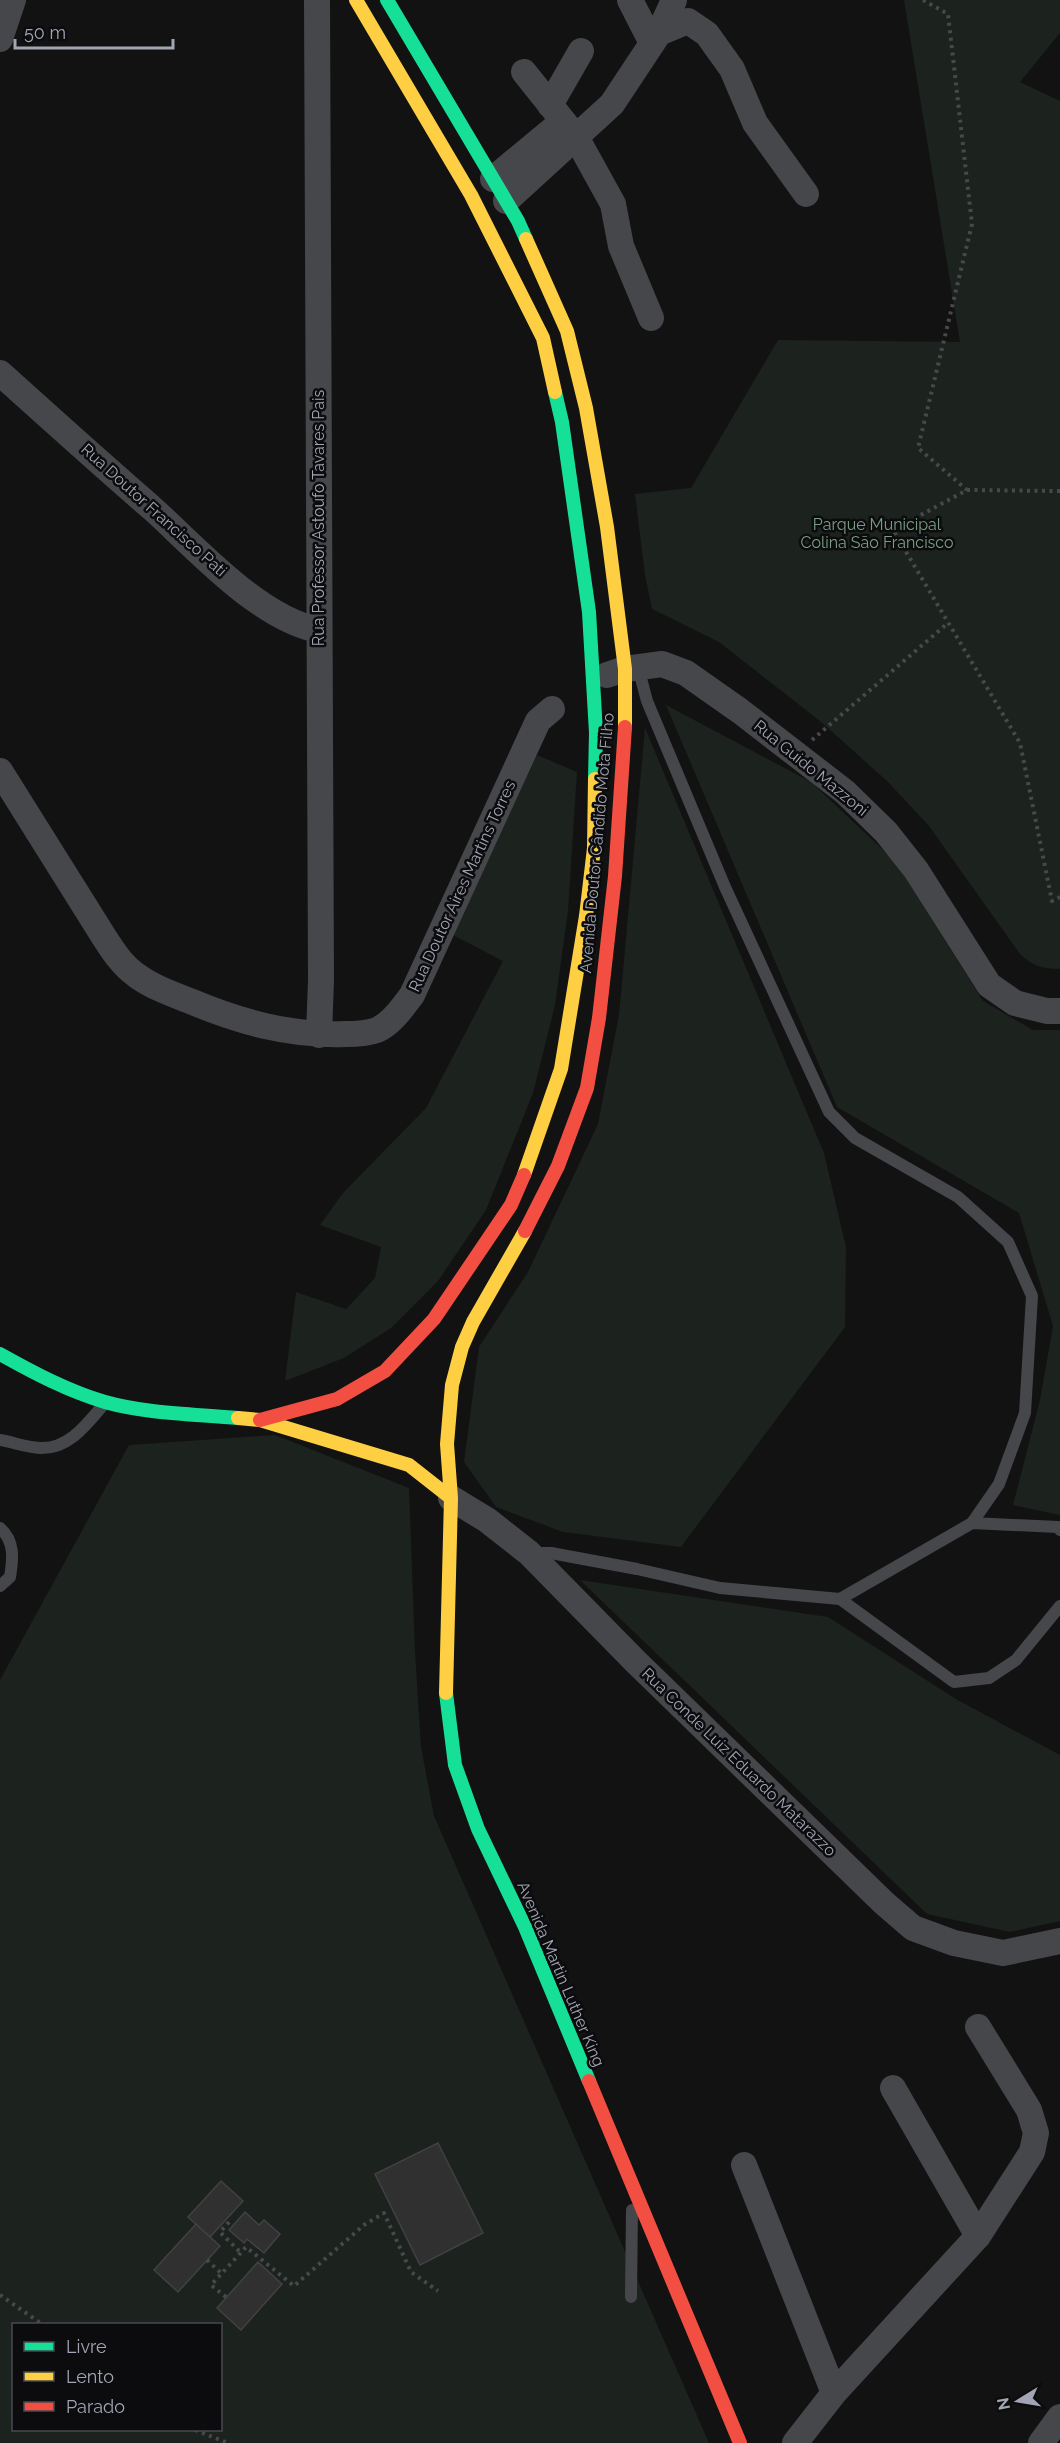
<svg xmlns="http://www.w3.org/2000/svg" width="1060" height="2443" viewBox="0 0 1060 2443" font-family="Raleway,sans-serif">
<style>
.green{fill:#1c221d;fill-rule:evenodd}
.building{fill:#303031;stroke:#414146;stroke-width:1.5}
.lines{fill:none;stroke-linecap:round;stroke-linejoin:round}
.path{stroke:#48484d;stroke-width:4;stroke-dasharray:3 4.5;stroke-linecap:butt}
.lane{stroke:#46474b;stroke-width:12}
.street{stroke:#46474b;stroke-width:26}
.fast{stroke:#16e098;stroke-width:14}
.slow{stroke:#ffcf43;stroke-width:14}
.jam{stroke:#f24e42;stroke-width:14}
.labels{text-anchor:middle;dominant-baseline:central;stroke-width:5;stroke-linejoin:round;paint-order:stroke}
.street-label{font-size:16px;fill:#a2a5b3;stroke:#0c0c0e}
.park-label{font-size:16px;fill:#799f80;stroke:#0c0c0e}
</style>
<rect width="100%" height="100%" fill="#121212"/>
<path class="green" d="M904,0h156v33l-40,49 40,19v868c-17,0 -28,-3 -40,-15l-91,-128 -42,-45 -67,-60 -101,-79 -67,-33 -7,-34 -10,-81 56,-6 87,-148 182,2z
M666,705l145,77 84,79 88,140 50,29h27v485l-47,-10 27,-105 13,-74 -34,-113 -182,-106z
M645,728l179,425 22,94 -1,80 -164,220 -118,-15 -67,-25 -32,-45 15,-115 49,-75 70,-148 21,-109z
M537,755l40,17 -9,139 -13,94 -22,88 -47,117 -48,71 -47,47 -47,30 -59,23 11,-89 50,17 29,-31 6,-31 -61,-22 23,-32 83,-85 77,-147 -54,-28z
M275,1435l134,53 6,164 6,95 13,69 275,627h-709v-763l129,-235zM14,2324h206v106h-206z
M580,1580l248,37 128,82 104,56v166l-50,11 -83,-18z"/>
<path class="building" d="M438,2143l45,90 -63,32 -45,-91z
M221,2181l22,20 -33,36 -22,-20z
M245,2212l14,13 5,-5 16,14 -16,19 -17,-14 -3,4 -15,-13z
M196,2224l24,22 -42,46 -24,-22z
M258,2262l24,22 -41,46 -24,-22z"/>
<g class="lines">
<path class="path" d="M923,0l25,14 24,210 -54,224 49,42
M1060,491l-93,-1 -74,40 127,213 32,158 8,-4
M812,740l136,-117
M229,2222l-9,10 21,21
M207,2260l14,13
M0,2295l42,29
M226,2297l-15,-12 35,-38 48,39 70,-61 20,-12 27,59 27,19
M195,2430l33,13"/>
<path class="lane" d="M0,1440c13,2 28,8 42,8 29,0 46,-26 63,-45
M972,1523l86,4 2,3
M0,1528c15,13 13,31 10,49l-10,9
M533,1553h18l86,16 83,19 120,11 132,-76 27,-39 26,-71 7,-117 -24,-54 -50,-45 -103,-59 -26,-26 -104,-225 -78,-186 -9,-34
M840,1599l114,83 35,-4 27,-18 44,-54
M631,2297l1,-87"/>
<path class="street" d="M317,0l4,980 -2,55
M630,0l22,43
M659,33l29,-12 19,13 25,35 23,54 51,71
M0,39l13,-39
M524,72l52,65 37,67 8,42 30,72
M550,105l31,-54
M493,179l70,-58
M506,201l106,-97 47,-71 15,-33
M0,373c51,46 102,92 154,137 45,41 105,108 164,120
M607,675l18,-6 37,-5 24,9 54,38 105,81 41,40 30,38 73,115 26,18 32,8h13
M0,771l104,166c9,14 18,28 32,38 16,12 36,19 54,26 50,21 100,35 155,33 10,0 22,0 32,-4 15,-7 25,-22 35,-35l126,-274 14,-12
M451,1498l36,22 42,33 106,108 249,242 29,25 41,15 49,10 57,-12
M893,2088l85,148
M744,2165l90,228
M795,2443l39,-50 144,-157 54,-84 4,-19 -7,-23 -51,-83
M1041,2443l19,-26"/>
<path class="fast" d="M387,0l131,221 8,18
M555,392l7,30 27,190 7,121 -1,46
M0,1354c34,19 68,37 105,48 43,12 89,12 133,16
M446,1693l9,72 23,64 47,98 64,154"/>
<path class="slow" d="M356,0l115,195 72,143 12,54
M526,239l41,92 19,77 21,119 18,142v58
M524,1175l37,-106 25,-153 8,-68 1,-69
M238,1418l22,2 149,45 42,33
M446,1693l5,-195 -4,-54 5,-59 10,-38 11,-25 52,-91"/>
<path class="jam" d="M525,1231l33,-65 29,-78 12,-70 16,-142 10,-149
M260,1420l77,-21 48,-28 49,-52 77,-114 13,-30
M589,2081l151,362"/>
</g>
<g class="labels">
<g class="street-label">
<text transform="translate(154 510) rotate(42)">Rua Doutor Francisco Pati</text>
<text transform="translate(318 518) rotate(-90)">Rua Professor Astoufo Tavares Pais</text>
<text transform="translate(811 768) rotate(39)">Rua Guido Mazzoni</text>
<text transform="translate(597 843) rotate(-85)">Avenida Doutor Cândido Mota Filho</text>
<text transform="translate(462 886) rotate(-65)">Rua Doutor Aires Martins Torres</text>
<text transform="translate(739 1762) rotate(44)">Rua Conde Luiz Eduardo Matarazzo</text>
<text transform="translate(561 1974) rotate(67)">Avenida Martin Luther King</text>
</g>
<g class="park-label">
<text x="877" y="524">Parque Municipal<tspan x="877" dy="18">Colina São Francisco</tspan></text>
</g>
</g>
<rect x="12" y="2323" width="210" height="108" fill="#0c0c0e" stroke="#484950" stroke-width="1.5"/>
<rect x="24" y="2342" width="30" height="9" fill="#16e098" stroke="#484950" stroke-width="1.5"/>
<text x="66" y="2353" font-size="18" fill="#a2a5b3">Livre</text>
<rect x="24" y="2372" width="30" height="9" fill="#ffcf43" stroke="#484950" stroke-width="1.5"/>
<text x="66" y="2383" font-size="18" fill="#a2a5b3">Lento</text>
<rect x="24" y="2402" width="30" height="9" fill="#f24e42" stroke="#484950" stroke-width="1.5"/>
<text x="66" y="2413" font-size="18" fill="#a2a5b3">Parado</text>
<g transform="translate(1018 2401) rotate(259)" stroke="#0c0c0e" stroke-width="4.5" paint-order="stroke">
<path d="M0-4.5L10 22L0 15L-10 22Z" fill="#a2a5b3"/>
<text y="-9" font-size="16" font-weight="bold" text-anchor="middle" fill="#a2a5b3">N</text>
</g>
<path d="M15 39v9h158v-9" fill="none" stroke="#a2a5b3" stroke-width="3"/>
<text x="24" y="39" font-size="18" fill="#a2a5b3" stroke="#0c0c0e" stroke-width="4.5" paint-order="stroke">50 m</text>
</svg>
